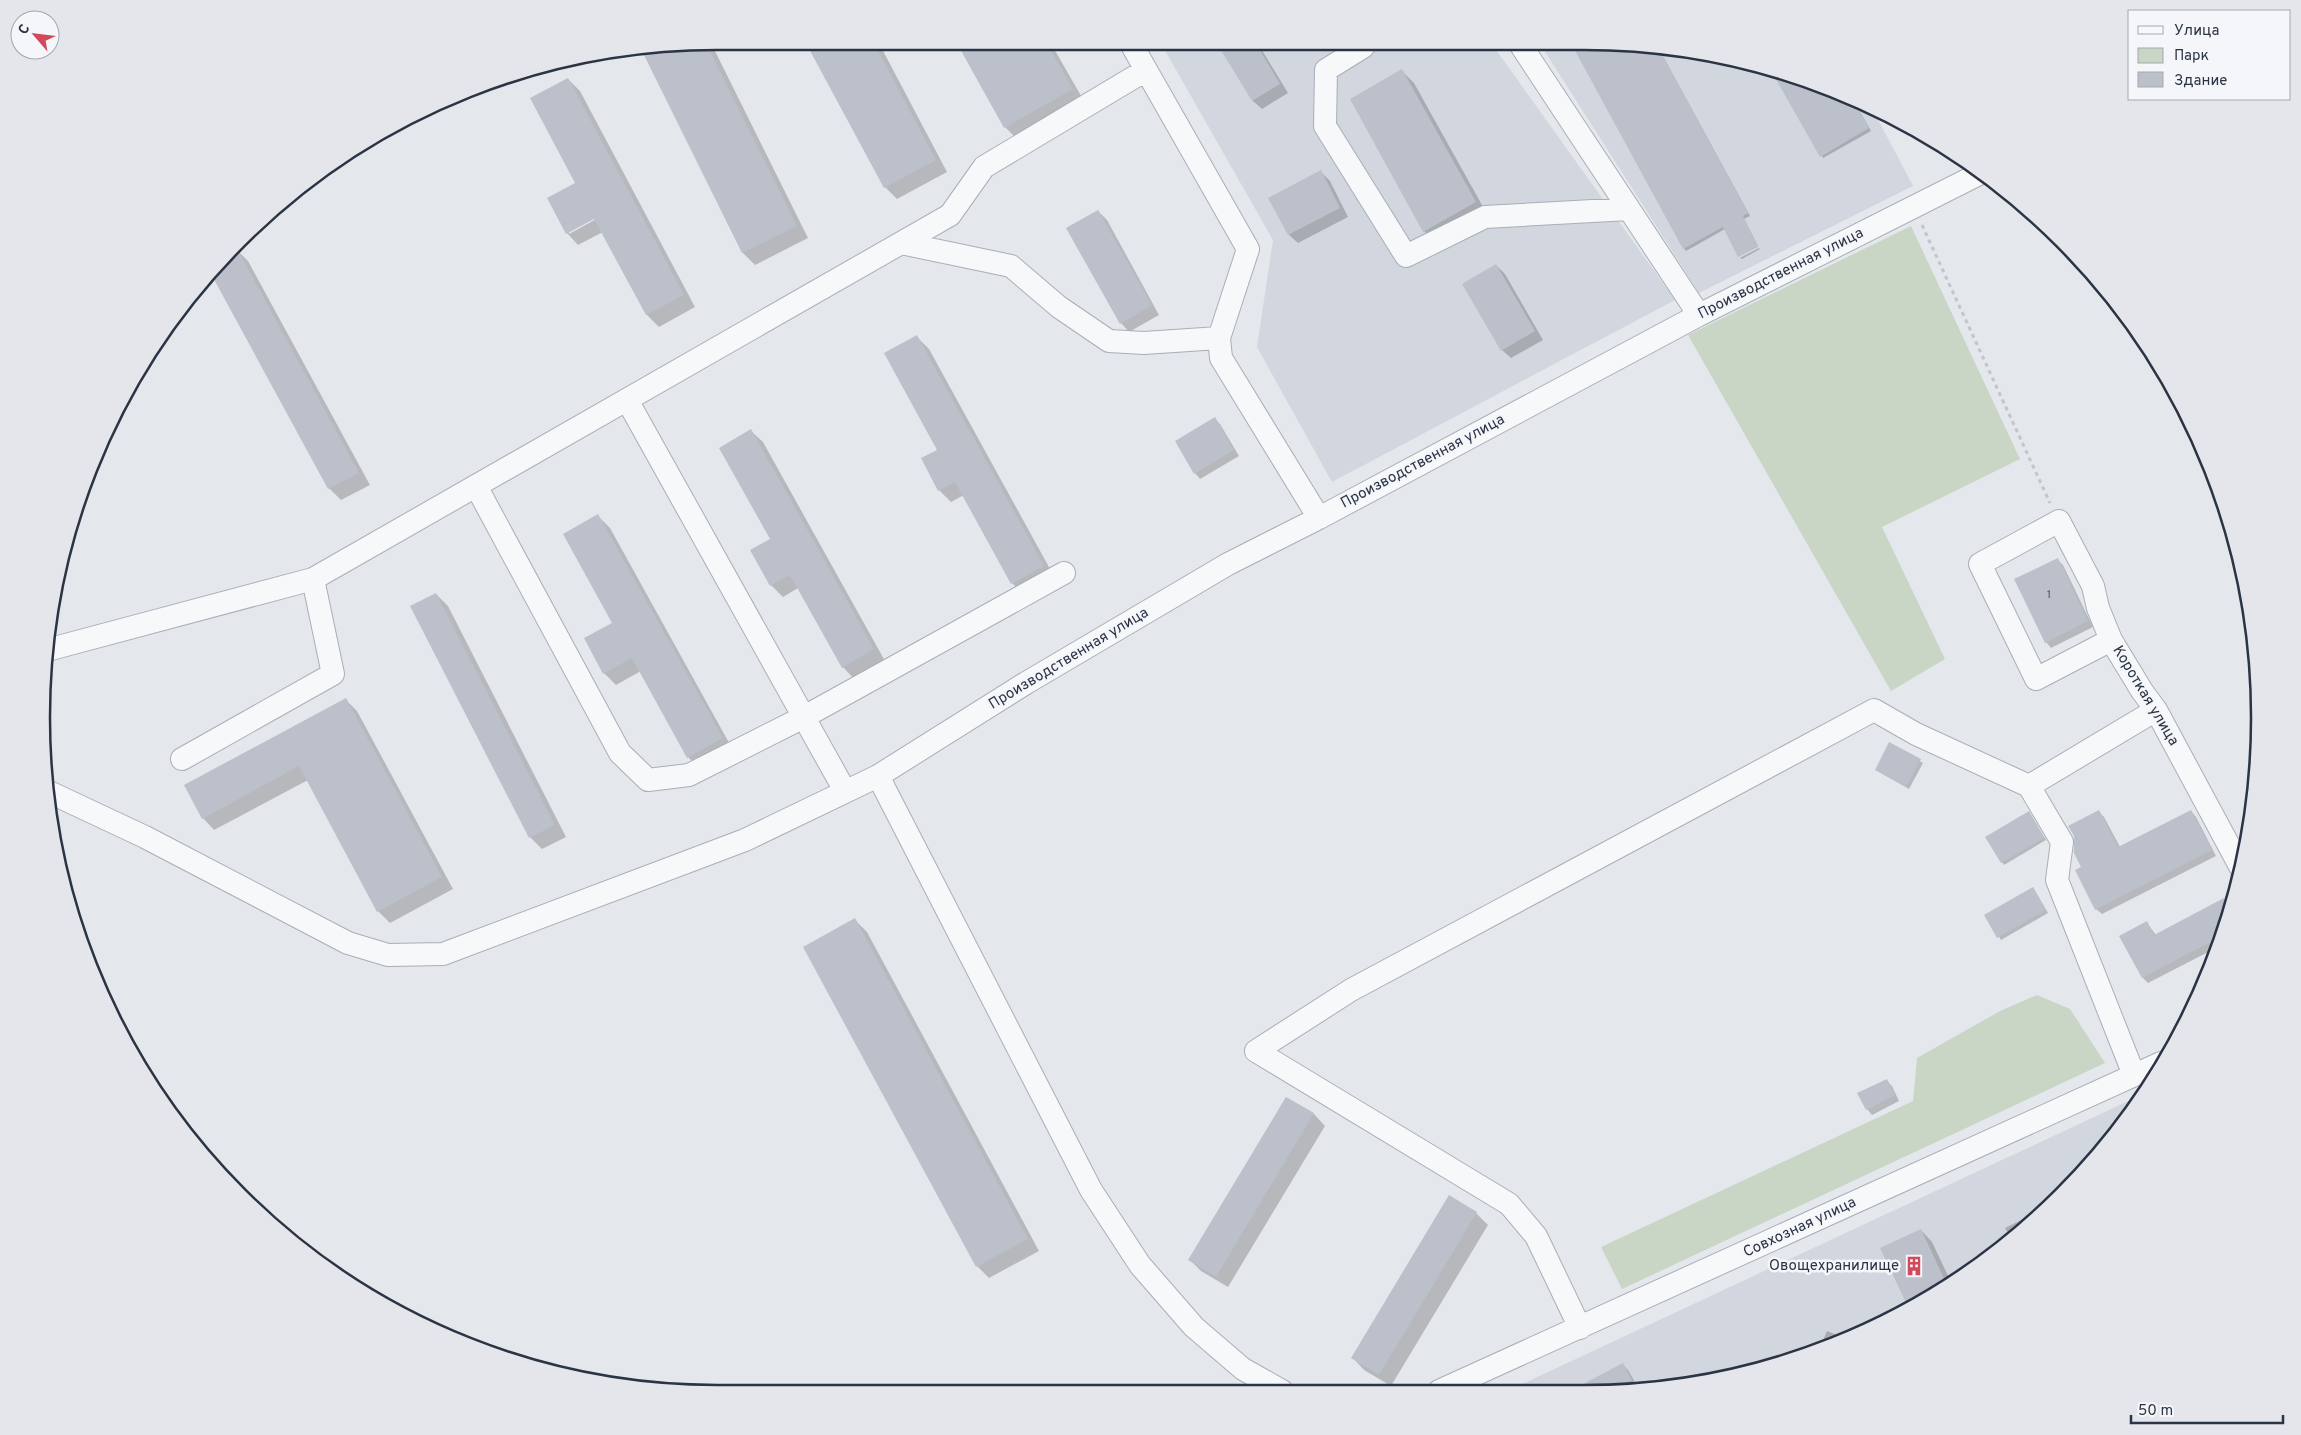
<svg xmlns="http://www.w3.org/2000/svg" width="2301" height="1435" viewBox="0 0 2301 1435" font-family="Overpass,sans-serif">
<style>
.built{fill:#d2d6de}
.green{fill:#c9d6c5}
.shadow{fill:#0003;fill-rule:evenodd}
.building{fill:#bbc0ca}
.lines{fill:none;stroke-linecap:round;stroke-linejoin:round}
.minor-casing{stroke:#a9aeb7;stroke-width:24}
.path{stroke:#c2c5cb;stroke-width:3;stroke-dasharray:4 4;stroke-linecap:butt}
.minor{stroke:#f7f8fa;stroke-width:22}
.labels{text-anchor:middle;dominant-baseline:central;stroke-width:5;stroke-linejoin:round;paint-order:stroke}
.number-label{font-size:12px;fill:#4f5766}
.street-label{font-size:15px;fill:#2b3445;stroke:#f4f6f9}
.poi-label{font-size:15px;fill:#2b3445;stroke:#f4f6f9;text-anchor:end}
.rim{fill:none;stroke:#2b3445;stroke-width:2.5}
</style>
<rect width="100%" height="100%" fill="#e4e7ec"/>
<path class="built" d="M1163,47h331l181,253 -343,182 -75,-135 16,-107z
M1542,47h129l172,46 30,17 40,76 -214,107z
M2141,1095l-21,34 -91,97 -108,77 -120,55 -173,34h-123z"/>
<path class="green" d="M1911,226l109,233 -138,68 63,132 -54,32 -203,-356z
M2037,995l33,14 35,54 -483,226 -21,-42 312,-146 4,-43 83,-47z"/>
<path class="shadow" d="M641,47h72l95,191 -53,27 -12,-12z
M810,47h71l66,125 -50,27 -12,-12z
M960,47h93l31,54 -67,38 -12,-12z
M1220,47h40l28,46 -26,16 -9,-8z
M1575,47h83l92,169 -6,3 14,27 -19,10 -14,-27 -39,22 -2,-3z
M1402,71l12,12 73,131 -51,29 -12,-12z
M1775,75l68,18 10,6 18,32 -48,27z
M568,79l12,12 115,216 -36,20 -12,-12 -44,-83 -25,13 -11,-12 10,-49zM599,215l1,2 -31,17v-3z
M1321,172l9,9 18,36 -50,26 -9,-8 -19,-37z
M1098,211l9,9 52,95 -30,17 -8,-9z
M1759,248l1,1 -18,10 -2,-1z
M236,249l12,12 122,224 -29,15 -12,-12 -118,-217 15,-17z
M1496,265l9,9 38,66 -32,18 -9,-8z
M917,337l12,12 126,229 -31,17 -12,-12 -48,-88 -13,7 -12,-12v-40z
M1215,419l5,5 19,32 -39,23 -5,-6z
M751,431l12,11 122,219 -31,18 -11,-12 -45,-79 -15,9 -12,-12v-46z
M598,516l12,12 123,222 -33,19 -12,-12 -47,-86 -25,14 -12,-12 10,-50z
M2058,560l5,5 30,62 -42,21 -5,-6z
M436,594l12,12 118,231 -24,12 -12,-12z
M345,699l12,12 96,178 -63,34 -12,-12 -70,-131 -94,50 -11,-12z
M1890,744l33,19 -14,26 -33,-19z
M2191,811l5,6 20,39 -114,58 -6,-5 -14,-42 17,-55 5,5 16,30z
M2031,815l15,25 -42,25 -2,-3z
M2035,891l13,22 -47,27 -15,-24z
M2224,900l7,8 -15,40 -68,35 -5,-5 4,-55 9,12z
M855,920l12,12 172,319 -50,27 -12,-12 -172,-319z
M1886,1080l6,6 7,15 -27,14 -5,-6z
M1287,1098l27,16 11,12 -97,161 -27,-16 -11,-11z
M1450,1197l26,16 12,12 -97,161 -27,-16 -11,-12z
M2046,1208l-17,18 -18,13 -6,-11z
M1921,1230l11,12 19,40 -30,21 -11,5z
M1827,1331l17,7 -25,12z
M1623,1365l5,5 9,16 -12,6h-34l-5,-8z"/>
<path class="building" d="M640,47h68l89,179 -55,27z
M808,47h68l60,113 -52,28z
M959,47h90l24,42 -69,39z
M1219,47h39l22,37 -28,17z
M1573,47h85l90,166 -5,3 15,31 -20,10 -15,-30 -40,22z
M1402,69l74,133 -53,30 -73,-133z
M1773,74l70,19 10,6 16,29 -49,29z
M568,78l116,217 -38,20 -52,-96 -28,15 -19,-36 28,-15 -45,-85z
M1321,170l19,38 -52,27 -20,-37z
M1098,210l54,95 -32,19 -54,-96z
M235,245l124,228 -31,16 -118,-217z
M1496,264l39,67 -34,20 -39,-67z
M917,335l127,231 -33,18 -56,-102 -17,9 -17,-33 16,-8 -53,-97z
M1215,417l19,33 -40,24 -19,-33z
M751,429l123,220 -32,19 -52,-93 -20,11 -20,-36 20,-11 -51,-91z
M598,514l125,224 -36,20 -55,-100 -29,16 -19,-36 28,-15 -49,-89z
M2058,558l30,63 -43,22 -31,-64z
M436,593l119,232 -26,13 -119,-232z
M346,698l96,179 -65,35 -78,-146 -97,53 -18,-34z
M1889,742l32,17 -15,28 -31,-17z
M2099,810l19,37 73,-37 21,40 -117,60 -20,-40 6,-3 -7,-14v-17l-6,-10z
M2029,811l15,27 -43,25 -16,-26z
M2033,887l13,23 -49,28 -13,-23z
M2224,898l6,12 -10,27 -78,41 -23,-42 28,-15 7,14z
M855,918l173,321 -52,28 -173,-320z
M1887,1079l8,16 -29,15 -9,-17z
M1286,1097l28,16 -98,164 -28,-17z
M1449,1195l28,17 -98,163 -28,-17z
M1921,1229l26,56 -26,18 -12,6 -29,-61z
M1623,1363l9,17 -23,12h-41z"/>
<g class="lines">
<defs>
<path id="minor" d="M1133,47l115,202 -29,89 2,20 98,160
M1363,47l-37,23 -1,56 81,130 79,-39 144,-8
M1522,47l177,268
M901,243l110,23 48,41 50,34 35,2 75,-5
M627,400l218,391
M476,486l144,267 28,27 41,-5 115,-58 260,-144
M2111,640l-75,39 -56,-115 79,-43 34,65 5,22 13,32 31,51 14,19 85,158
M47,650l266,-71 637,-364 34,-48 162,-97
M182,759l151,-85 -20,-95
M878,776l148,-93 202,-119 91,-46 380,-203 282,-142
M47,791l98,46 203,106 40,12 55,-1 302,-114 133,-64 213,414 49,75 54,62 49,42 39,22
M2134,1075l-77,-195 5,-38 -33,-56 127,-76
M1580,1328l-44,-92 -27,-32 -253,-153 95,-61 523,-280 42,24 113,52
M1439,1391l722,-328"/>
</defs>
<use href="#minor" class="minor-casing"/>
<path class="path" d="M1922,225l128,278"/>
<use href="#minor" class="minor"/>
</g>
<defs>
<symbol id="building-bare" viewBox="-9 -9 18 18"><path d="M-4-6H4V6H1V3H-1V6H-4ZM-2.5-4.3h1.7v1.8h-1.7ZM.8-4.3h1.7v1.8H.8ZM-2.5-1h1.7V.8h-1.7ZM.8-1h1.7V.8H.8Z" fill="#d1495b" stroke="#f4f6f9" stroke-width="2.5" paint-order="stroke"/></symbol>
</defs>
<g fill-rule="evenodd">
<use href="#building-bare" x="1900" y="1252" width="28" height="28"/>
</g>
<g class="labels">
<g class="number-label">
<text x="2049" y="595">1</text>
</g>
<g class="street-label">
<text transform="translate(1781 274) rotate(-27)">Производственная улица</text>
<text transform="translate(1423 462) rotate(-28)">Производственная улица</text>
<text transform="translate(1069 659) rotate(-31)">Производственная улица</text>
<text transform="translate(2145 696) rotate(59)">Короткая улица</text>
<text transform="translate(1800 1228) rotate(-25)">Совхозная улица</text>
</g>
<g class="poi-label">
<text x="1899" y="1266">Овощехранилище</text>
</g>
</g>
<path d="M0 0H2301V1435H0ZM717 50H1584A667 667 0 0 1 2251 717V718A667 667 0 0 1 1584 1385H717A667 667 0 0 1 50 718V717A667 667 0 0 1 717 50Z" fill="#e4e6eb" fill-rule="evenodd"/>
<path class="rim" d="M717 50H1584A667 667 0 0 1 2251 717V718A667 667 0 0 1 1584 1385H717A667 667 0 0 1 50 718V717A667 667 0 0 1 717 50Z"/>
<rect x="2128" y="10" width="162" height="90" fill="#f4f6f9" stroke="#a4a8b1"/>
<rect x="2138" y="26" width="25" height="8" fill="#f7f8fa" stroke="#a4a8b1"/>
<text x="2174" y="35" font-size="15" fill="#2b3445">Улица</text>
<rect x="2138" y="48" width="25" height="15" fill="#c9d6c5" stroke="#a4a8b1"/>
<text x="2174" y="60" font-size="15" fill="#2b3445">Парк</text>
<rect x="2138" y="72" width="25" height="15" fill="#bbc0ca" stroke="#a4a8b1"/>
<text x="2174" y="85" font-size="15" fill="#2b3445">Здание</text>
<g transform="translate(35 35) rotate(298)"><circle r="24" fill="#f4f6f9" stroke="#a4a8b1"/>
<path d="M0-4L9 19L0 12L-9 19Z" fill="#d1495b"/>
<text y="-8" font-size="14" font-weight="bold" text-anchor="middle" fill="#2b3445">С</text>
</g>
<path d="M2131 1415v8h152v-8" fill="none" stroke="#2b3445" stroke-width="2.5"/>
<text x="2138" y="1415" font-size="15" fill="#2b3445" stroke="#f4f6f9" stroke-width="4" paint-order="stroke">50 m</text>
</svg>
